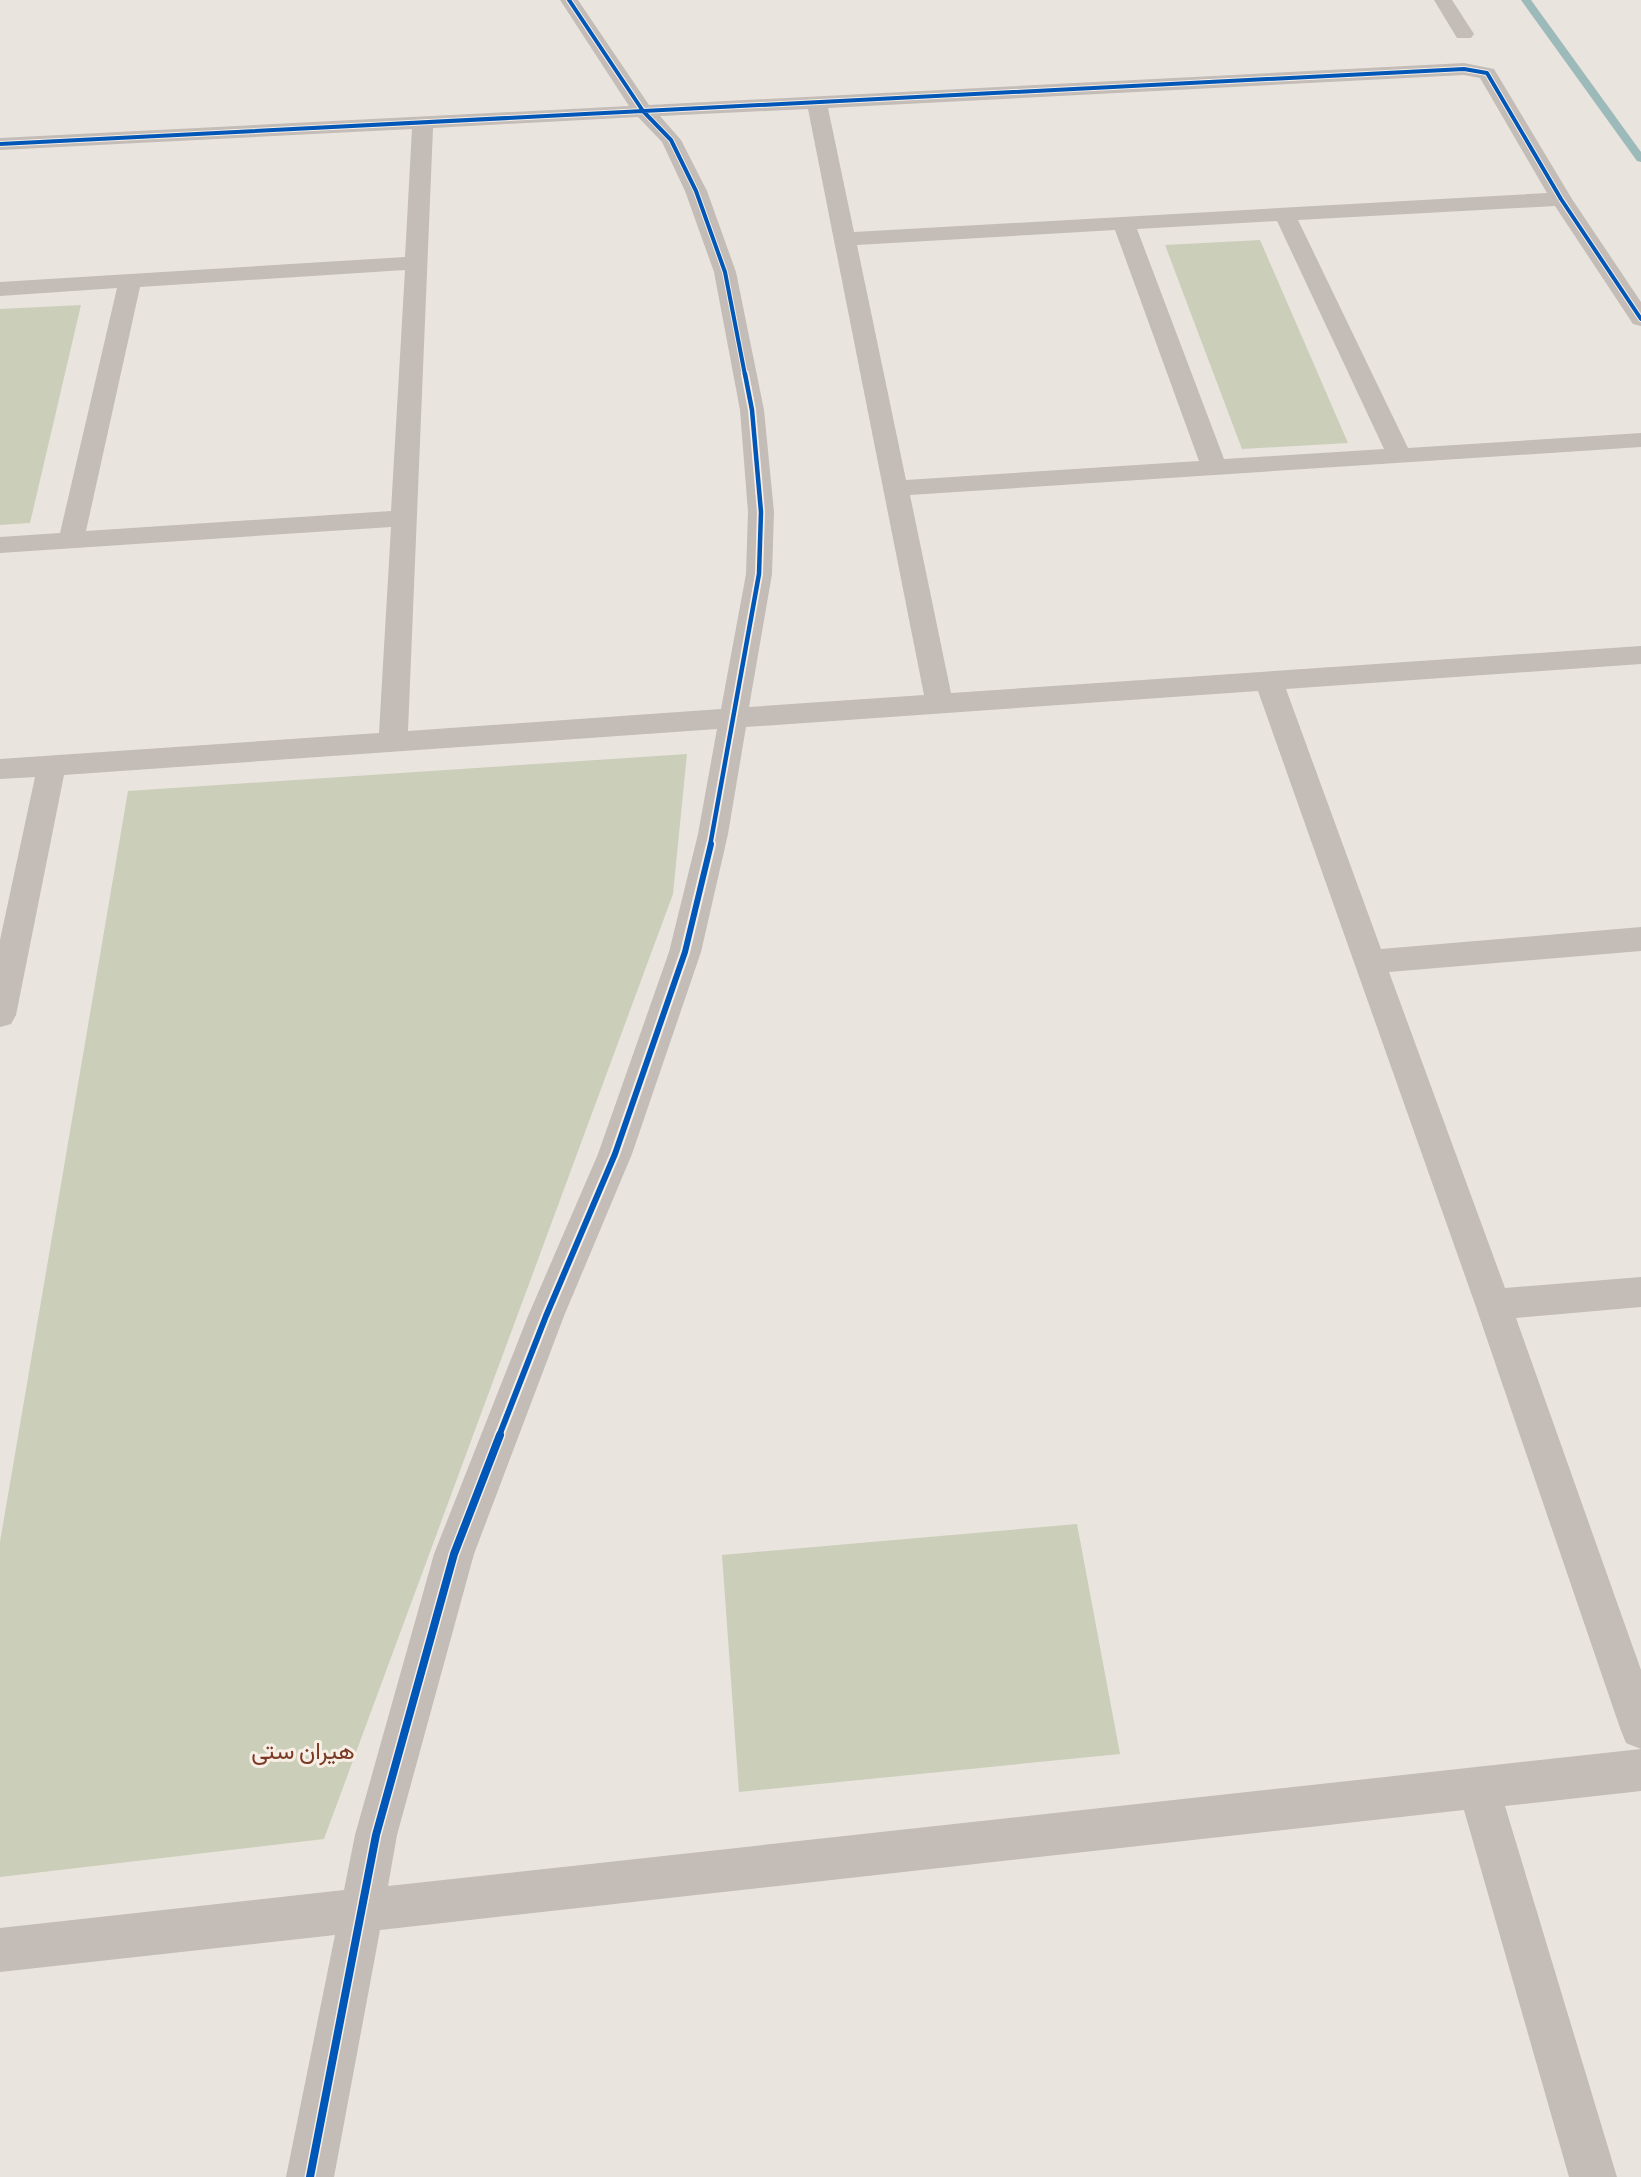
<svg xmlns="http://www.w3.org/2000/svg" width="1641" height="2177" viewBox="0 0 1641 2177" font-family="Manrope,Vazirmatn,sans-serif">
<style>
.green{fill:#cbceb9}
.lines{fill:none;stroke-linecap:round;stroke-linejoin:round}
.stream{fill:#9cbab9;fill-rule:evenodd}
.minor{fill:#c3bcb7;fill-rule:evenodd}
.cycleway-far3-casing{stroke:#f7eee5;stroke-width:6}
.cycleway-far2-casing{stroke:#f7eee5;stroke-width:8}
.cycleway-far1-casing{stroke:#f7eee5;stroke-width:10}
.cycleway-casing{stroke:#f7eee5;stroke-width:11}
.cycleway-far3{stroke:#0057b8;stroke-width:4}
.cycleway-far2{stroke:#0057b8;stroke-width:4.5}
.cycleway-far1{stroke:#0057b8;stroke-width:6}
.cycleway{stroke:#0057b8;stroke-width:8}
.labels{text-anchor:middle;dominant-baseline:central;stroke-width:6;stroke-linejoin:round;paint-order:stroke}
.near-neighbourhood-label{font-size:24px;fill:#7b3a26;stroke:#f7eee5}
</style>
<rect width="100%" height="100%" fill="#eae4de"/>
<path class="green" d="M1260,240l88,203 -106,6 -77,-204z
M81,305l-51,218 -30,2v-216z
M687,754l-14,140 -349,945 -324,38v-335l128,-751z
M1077,1524l43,230 -381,38 -17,-237z"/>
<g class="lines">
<path class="stream" d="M1521,0h10l110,152v10l-4,-1z"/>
<path class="minor" d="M560,0h18l71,105 815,-42 30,6 78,130 69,103v24l-8,-2 -78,-118 -257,14 110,228 233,-15v14l-731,48 41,198 690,-47v18l-355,25 95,260 260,-22v24l-252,21 116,316 136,-11v30l-125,11 125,352v79l-15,-6 -6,-15 -145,-424 -217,-613 -512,36 -18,107 -27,118 -69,202 -68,162 -90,238 -77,281 -9,51 1253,-137v42l-136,15 112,371h-48l-105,-367 -1084,120 -46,247h-48l49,-242 -335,37v-44l344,-38 11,-55 79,-281 94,-238 70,-162 71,-202 29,-118 19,-105 -653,46 -48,240 -5,9 -11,3v-87l35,-163 -35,2v-20l379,-26 12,-206 -391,26v-16l60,-4 57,-245 -117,8v-14l405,-25 7,-128 -412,21v-12l629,-32zM1464,75l16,3 67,115 -693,39 -26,-124zM808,109l116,586 -175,12 23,-133 2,-62 -10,-102 -28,-138 -29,-81 -26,-51 -21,-24zM638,117l24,25 23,49 29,81 26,138 8,102 -2,62 -25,135 -313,22 25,-603zM1277,221l107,228 -160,10 -87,-230zM1115,230l84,231 -293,19 -49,-235zM405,270l-14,241 -305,20 54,-244z
M1434,0h18l22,34 -3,4h-14z"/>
<defs>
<path id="cycleway-far3" d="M569,0l74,111 28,29 25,51 29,81 20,103
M0,144l1464,-75 23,4 74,126 80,120"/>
<path id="cycleway-far2" d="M710,846l49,-272 2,-62 -9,-102 -7,-36"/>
<path id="cycleway-far1" d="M499,1436l47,-120 69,-162 70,-202 26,-108"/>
<path id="cycleway" d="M310,2177l66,-342 78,-281 46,-119"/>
</defs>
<use href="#cycleway-far3" class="cycleway-far3-casing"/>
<use href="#cycleway-far2" class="cycleway-far2-casing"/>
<use href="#cycleway-far1" class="cycleway-far1-casing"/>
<use href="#cycleway" class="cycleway-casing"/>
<use href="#cycleway-far3" class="cycleway-far3"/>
<use href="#cycleway-far2" class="cycleway-far2"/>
<use href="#cycleway-far1" class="cycleway-far1"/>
<use href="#cycleway" class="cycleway"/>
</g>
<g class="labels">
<g class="near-neighbourhood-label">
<text x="303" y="1749">هیران ستی</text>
</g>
</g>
</svg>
